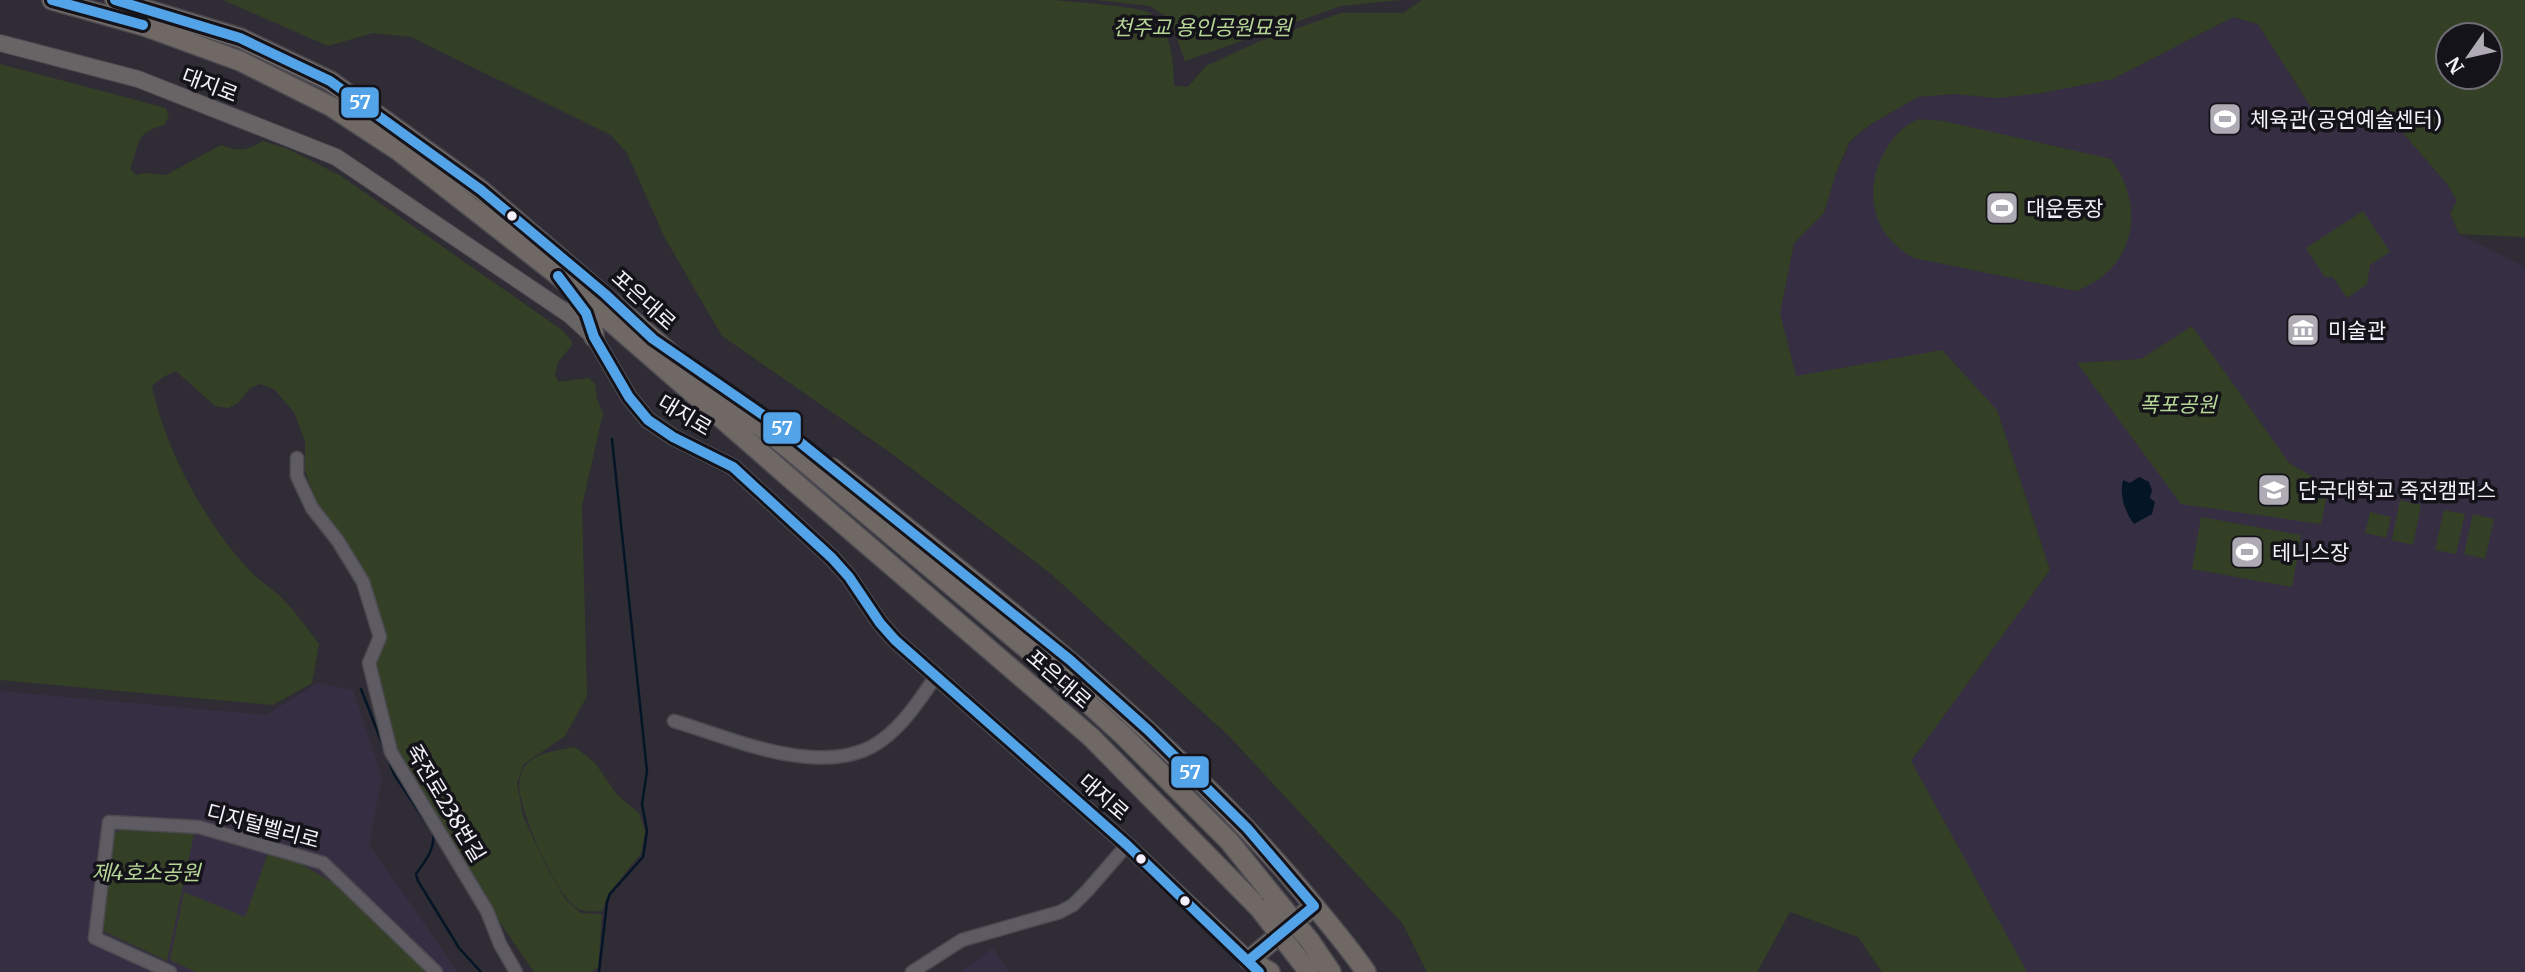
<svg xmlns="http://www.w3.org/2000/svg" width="2525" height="972" viewBox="0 0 2525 972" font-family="Merriweather,'Noto Sans KR',serif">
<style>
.built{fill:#362e42}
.green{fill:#334025;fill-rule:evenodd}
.water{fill:#041526}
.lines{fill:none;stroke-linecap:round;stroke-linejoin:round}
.stream{stroke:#041526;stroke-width:2.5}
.minor-casing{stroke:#4c4a51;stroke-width:15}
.major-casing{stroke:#4c4a51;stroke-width:18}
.highway-casing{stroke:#4c4a51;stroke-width:22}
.minor{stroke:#5e5c62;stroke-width:12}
.major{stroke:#686465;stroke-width:16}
.highway{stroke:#6f6865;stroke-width:19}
.highway-bridge-casing{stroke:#4c4a51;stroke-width:22;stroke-linecap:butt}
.highway-bridge{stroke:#6f6865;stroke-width:19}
.bus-1-casing{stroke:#15131a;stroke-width:16}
.bus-1{stroke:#53a3e8;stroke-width:10}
.bus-dot{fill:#f3f0fa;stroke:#15131a;stroke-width:2.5}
.labels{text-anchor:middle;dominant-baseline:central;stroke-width:7;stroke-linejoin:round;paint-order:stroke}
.park-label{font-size:21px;font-style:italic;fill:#b6d696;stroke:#15131a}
.street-label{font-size:21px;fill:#f3f0fa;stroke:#15131a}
.poi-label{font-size:21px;fill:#f3f0fa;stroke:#15131a;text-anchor:start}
.line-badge{stroke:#15131a;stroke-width:2.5}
.badge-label{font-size:19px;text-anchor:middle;font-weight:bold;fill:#fff}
</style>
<rect width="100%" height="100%" fill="#2f2c35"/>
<path class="built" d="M2233,17l25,7 58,91 73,2 59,68 9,16 -7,12 9,21 66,33v705h-553l-61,-211 139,-191 -53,-160 -201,-33 -16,-64 14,-70 30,-30 12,-40 15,-32 20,-17 47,-27 36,-3 44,4 115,-19z
M317,683l36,7 29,87 -13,67 89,128h-458v-281l266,24z
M993,948l16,24h-49z"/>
<path class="green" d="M223,0h833c16,2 84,7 92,12 23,13 26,51 26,74l14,1 18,-21 52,-24 83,-29h62l19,-13h1103v237l-66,-3 -9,-21 7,-12 -9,-16 -58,-67 -74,-3 -58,-91 -25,-7 -120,62 -71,14 -44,5 -44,-4 -36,3 -47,27 -21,17 -14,32 -12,40 -30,30 -14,70 16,63 146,-26 55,60 53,160 -139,191 116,211h-145l-24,-35 -68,-25 -33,60h-330l-24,-48 -174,-188 -179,-163 -159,-120 -169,-117 -57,-98 -38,-85 -16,-18 -200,-98 -38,-4 -45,13zM2448,35h42v42h-42z
M1096,0h305l-60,6 -156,55 -15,-42 -20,-13z
M0,64l166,44 3,8 -5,9c-31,8 -23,19 -34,43l6,7 9,-2 21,2 55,-30c18,7 26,6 42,-4l25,8 53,27 221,154 9,10 1,5 -14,17 -3,13 4,7 30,-4 6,6 2,15 6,14 -21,93 5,190 -22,40 -41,28 -7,19 6,33 25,54 18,30 15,13 21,1 -4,53 -6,5h-58l-40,-58 -97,-163 -23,-88 10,-28 -67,-130 -12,-35v-29l-11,-29 -20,-23 -14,-5 -10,4 -12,15 -10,5 -13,-2 -39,-35 -13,6 -11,9c13,64 55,141 101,188 9,9 20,15 29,24 14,14 25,31 37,46l-7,39 -39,22 -273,-25z
M1919,119l25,2 167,38c36,49 24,110 -35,132l-162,-33c-39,-21 -51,-62 -32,-101 8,-17 20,-31 37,-38z
M2363,211l27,41 -20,13 -3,19 -20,14 -14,-21h-8l-19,-29z
M2192,326l97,137 40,23 -8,38 -140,-20 -104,-141 64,-4z
M2400,500l21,5 -8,40 -21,-5z
M2444,510l21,4 -9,40 -21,-4z
M2370,512l21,5 -5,21 -21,-5z
M2473,514l21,5 -9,40 -21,-5z
M2201,517l100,18 -9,52 -100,-18z
M575,747l20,16 23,33 21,17 6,19 -4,21 -33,41 -6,17c-6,0 -16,1 -21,-1 -24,-9 -61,-99 -62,-124 0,-5 3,-16 6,-20 11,-14 35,-16 50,-19z
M125,827l69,7 -27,127 -66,-31 11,-95z
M268,853l28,8 46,27 86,84h-232l-26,-12 14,-68 61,25z"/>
<path class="water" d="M2139,477l10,5 3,8 -2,8 5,4 -3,12 -18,10c-9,-12 -15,-29 -11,-44l7,3z"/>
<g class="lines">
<path class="stream" d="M361,689l33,85 39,59c3,16 -9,29 -17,41l2,7 41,67 22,24
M599,972l8,-70 3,-8 33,-37 4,-26 -5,-27 5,-33 -35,-332"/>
<defs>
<path id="minor" d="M297,458v18l15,32 26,33 25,41 17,55 -11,26 22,89 96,159 13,33 16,28
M674,721c56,17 141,55 197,26 28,-15 48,-46 65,-71
M170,972l-75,-34 14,-116 90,5 124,36 113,109
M912,972l50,-32 98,-28 13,-7 14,-14 40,-46"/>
<path id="major" d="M0,43l138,36 198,78 234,158 24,22 35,60 19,23 25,17 60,30 99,91 17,19 31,46 15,17 232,205 122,115"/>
<path id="highway" d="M52,0l92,26 96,35 92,46 67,44 156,122 244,213 292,251 168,171
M115,0l125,38 90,43 151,109 224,193 84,66 256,215 78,71 106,106 41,51
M577,301c8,11 17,22 17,36
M832,468c160,128 323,253 458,409 26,31 53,62 76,95
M1310,941l21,31
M1295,954l14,18
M1270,972l-21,-12 65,-54"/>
</defs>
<use href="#minor" class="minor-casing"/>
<use href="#major" class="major-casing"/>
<use href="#highway" class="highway-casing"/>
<use href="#minor" class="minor"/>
<use href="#major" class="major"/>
<use href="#highway" class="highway"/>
<defs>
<path id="highway-bridge" d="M1270,892l40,49
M1259,908l36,46"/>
</defs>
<use href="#highway-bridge" class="highway-bridge-casing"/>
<use href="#highway-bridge" class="highway-bridge"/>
<defs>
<path id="bus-1" d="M52,0l91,25
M115,0l125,38 90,43 151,109 124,104 48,45 133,92 284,229 78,70 99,98 67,78 -65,54
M558,276l28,37 8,24 35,60 19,23 25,17 60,30 99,91 17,19 31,46 15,17 232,205 132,127"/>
</defs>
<use href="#bus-1" class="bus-1-casing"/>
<use href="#bus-1" class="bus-1"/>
</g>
<defs>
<symbol id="stadium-square" viewBox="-11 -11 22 22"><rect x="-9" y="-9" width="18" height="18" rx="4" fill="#aeabb5" stroke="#15131a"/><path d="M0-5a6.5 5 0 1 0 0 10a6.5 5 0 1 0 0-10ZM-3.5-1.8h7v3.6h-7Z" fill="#fff"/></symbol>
<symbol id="museum-square" viewBox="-11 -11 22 22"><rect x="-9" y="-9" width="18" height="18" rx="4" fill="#aeabb5" stroke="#15131a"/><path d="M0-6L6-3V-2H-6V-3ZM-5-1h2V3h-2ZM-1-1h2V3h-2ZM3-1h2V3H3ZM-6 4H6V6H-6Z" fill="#fff"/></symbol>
<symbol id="university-square" viewBox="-11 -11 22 22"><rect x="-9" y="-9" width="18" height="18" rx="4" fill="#aeabb5" stroke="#15131a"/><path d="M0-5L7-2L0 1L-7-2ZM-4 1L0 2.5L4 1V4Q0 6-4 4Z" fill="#fff"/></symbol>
</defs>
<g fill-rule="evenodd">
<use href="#stadium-square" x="2206" y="100" width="38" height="38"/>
<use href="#stadium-square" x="1983" y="189" width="38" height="38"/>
<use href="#museum-square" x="2284" y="311" width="38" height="38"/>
<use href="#university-square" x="2255" y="471" width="38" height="38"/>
<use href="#stadium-square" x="2228" y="533" width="38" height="38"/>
</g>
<g class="bus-dot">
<circle cx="512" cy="216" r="6"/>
<circle cx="1141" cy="859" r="6"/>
<circle cx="1185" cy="901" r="6"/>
</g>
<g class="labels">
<g class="park-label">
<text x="1202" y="27">천주교 용인공원묘원</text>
<text x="2178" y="404">폭포공원</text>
<text x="146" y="872">제4호소공원</text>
</g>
<g class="street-label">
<text transform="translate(210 85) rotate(21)">대지로</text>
<text transform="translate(644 300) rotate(42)">포은대로</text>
<text transform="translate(685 415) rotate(31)">대지로</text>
<text transform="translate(1059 679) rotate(41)">포은대로</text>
<text transform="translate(1104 797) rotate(41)">대지로</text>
<text transform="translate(446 803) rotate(59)">죽전로238번길</text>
<text transform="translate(263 826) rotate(15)">디지털벨리로</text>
</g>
<g class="poi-label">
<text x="2250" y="119">체육관(공연예술센터)</text>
<text x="2026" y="208">대운동장</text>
<text x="2328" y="330">미술관</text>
<text x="2298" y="490">단국대학교 죽전캠퍼스</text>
<text x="2272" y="552">테니스장</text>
</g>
</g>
<g class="line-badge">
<rect x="340" y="86" width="40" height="33" rx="7" fill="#53a3e8"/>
<rect x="762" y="411" width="40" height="34" rx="7" fill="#53a3e8"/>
<rect x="1170" y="755" width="40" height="34" rx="7" fill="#53a3e8"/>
</g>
<g class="badge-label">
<text x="360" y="109">57</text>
<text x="782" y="435">57</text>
<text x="1190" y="779">57</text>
</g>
<g transform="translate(2469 56) rotate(236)"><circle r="33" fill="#15131a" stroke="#6e6b74" stroke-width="2"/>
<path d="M0-5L12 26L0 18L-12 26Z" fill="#aeabb5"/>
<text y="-10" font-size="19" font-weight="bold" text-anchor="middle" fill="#f3f0fa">N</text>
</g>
</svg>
